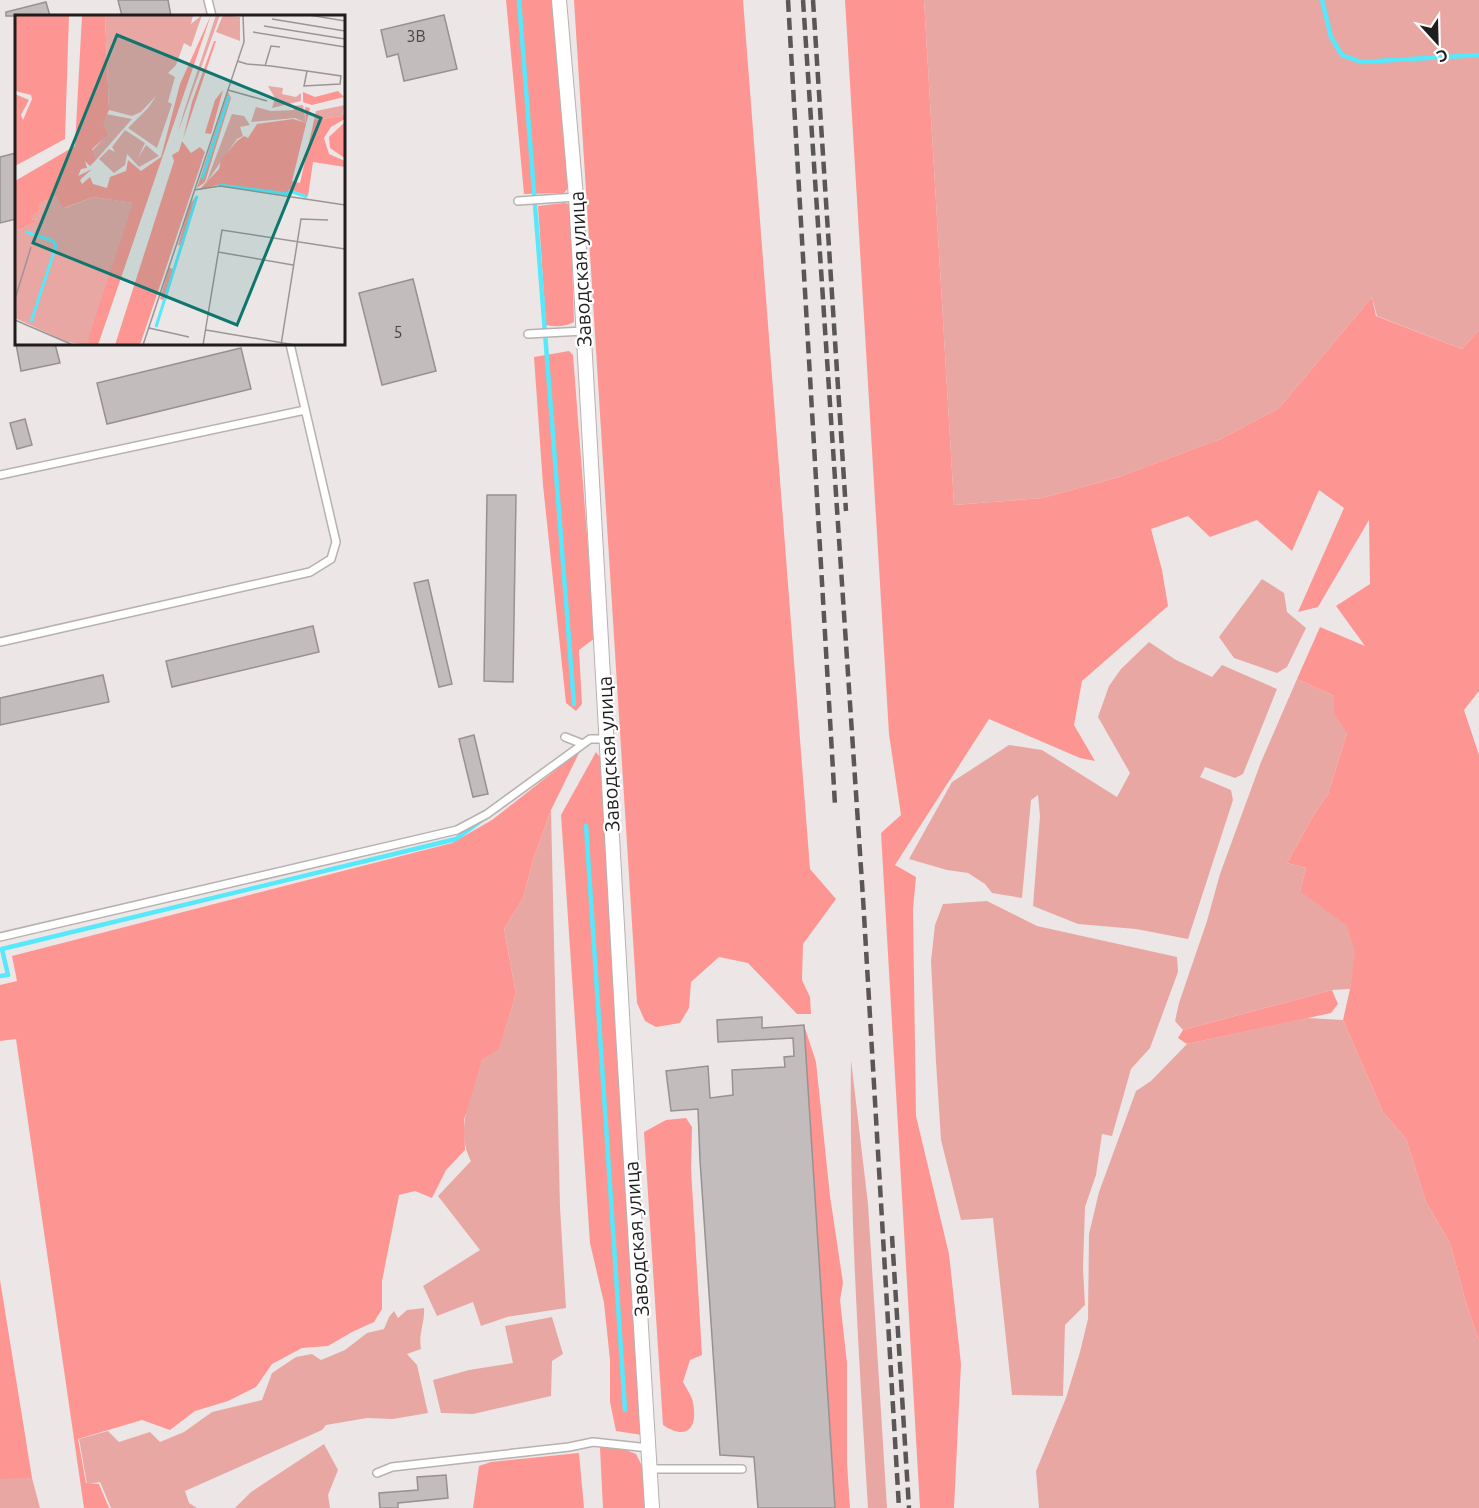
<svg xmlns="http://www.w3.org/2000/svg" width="1479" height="1508" viewBox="0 0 1479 1508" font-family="Ubuntu,sans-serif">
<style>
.green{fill:#e9a7a4}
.forest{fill:#fd9692}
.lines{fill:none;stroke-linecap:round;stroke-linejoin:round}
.stream{stroke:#56e8fb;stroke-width:4.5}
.building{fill:#c3bcbc;stroke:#989191;stroke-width:1.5}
.service-casing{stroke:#b8b1b0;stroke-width:10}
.minor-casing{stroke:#b8b1b0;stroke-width:16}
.service{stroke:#fff;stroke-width:7}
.minor{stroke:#fff;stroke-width:14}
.rail{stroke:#5a5757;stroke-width:4.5;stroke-dasharray:12 6;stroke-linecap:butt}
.labels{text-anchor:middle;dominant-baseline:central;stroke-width:4.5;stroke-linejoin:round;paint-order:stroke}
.number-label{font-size:16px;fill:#484545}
.street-label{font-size:20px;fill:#1f1d1d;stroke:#fff}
.inset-river{fill:none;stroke:#56e8fb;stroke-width:3}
.inset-road{fill:none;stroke:#9b9696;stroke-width:1.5}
.view{fill:#0f766e;fill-opacity:0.15;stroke:#0f766e;stroke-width:3}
.inset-edge{fill:none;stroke:#1f1d1d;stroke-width:3}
</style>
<rect width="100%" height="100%" fill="#ede6e6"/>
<path class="green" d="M924,0h555v330l-17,19 -85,-33 -5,-19 -93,111 -56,30 -104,39 -77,21 -88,7z
M1262,579l22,14 3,19 19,16 -19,39 -10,6 -43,-15 -15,-21z
M1149,642l27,18 36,17 10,-12 55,24 -34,85 -8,4 -30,-11 -5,10 31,13 2,10 -45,139 -52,-10 -58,-5 -45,-18 7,-90 -2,-21 -7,5 -9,98 -30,-5 -7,-9 -17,-11 -21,-3 -38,-11 43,-77 57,-37 33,5 75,47 13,-24 -32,-56 11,-31 12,-17z
M1297,679l37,17 13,37 -19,61 -15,22 -26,47 19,5 -6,23 63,18 -13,80 -18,1 -149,40 -8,-9 4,-18 28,-82 13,-47 41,-112z
M551,810l9,397 6,101 -59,9 -26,9 -8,-24 -36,14 -14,-30 57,-36 -42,-54 33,-35c-17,-32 1,-69 11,-101l17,-12 17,-54 -12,-65 19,-31 11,-41z
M987,901l50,25 140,31 1,15 -28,76 -19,21 -19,67 -10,-2 -6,41 -11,32 -2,61 2,37 -20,20 -2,71 -51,-1 -19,-177 -32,2 -20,-80 -5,-78 -5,-101 4,-36 8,-21z
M1307,1018l36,2 40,92 23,27 20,63 24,41 16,60 13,38v167h-440l-3,-37 30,-73 14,-46 8,-33 1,-85 10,-42 37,-101 15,-10 36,-37z
M851,1060l17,144 19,304h-19c-9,-149 -19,-299 -17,-448z
M424,1308c1,15 -6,26 -3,41l-14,5 10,11 11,48 -35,6 -26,-1 -41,7 -4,5 -137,61 4,12 8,5h-86l-11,-26 -13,2 -8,-45 29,-8 11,11 31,-10 10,10 24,-10 28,-20 50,-12 10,-27 24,-16 16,-3 9,6 24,-10 22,-17 17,-4 5,-12 5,-6 4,7 9,-8z
M552,1317l11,37 -11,7 -1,35 -78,18 -32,-1 -8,-33 36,-10 44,-7 -8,-37z
M324,1444l14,26 -10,25 2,13h-95l16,-16z
M2,1478h30l8,30h-40v-29z"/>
<path class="forest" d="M506,0h46l17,187 -5,6 -40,1z
M574,0h169l67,869 26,30 -33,45 -1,36 8,17 1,17h-14l-49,-51 -29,-6 -28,25 -2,26 -9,15 -24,4 -11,-6 -8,-18z
M845,0h79l30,505 88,-7 77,-21 104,-39 56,-30 93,-111 4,19 86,33 17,-19v361l-15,19 15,45v586l-13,-38 -16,-60 -24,-41 -20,-63 -23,-27 -40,-92 7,-31 5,-37 -8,-26 -47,-35 6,-23 -19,-5 26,-47 15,-22 19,-61 -13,-20v-17l-37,-17 23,-52 45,19 -29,-40 34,-22 -1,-64 -51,87 -20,5 46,-104 -25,-18 -27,61 -35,-31 -47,17 -22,-21 -37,13 11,41 6,36 -86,75 -8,44 21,36 -15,-3 -91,-39 -94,146 21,12 -3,32 3,207 33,138 12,110 -7,144h-34l-39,-675 20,-18 -12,-81z
M564,203l6,1 4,118c-9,5 -19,5 -28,3l-8,-119z
M569,351l4,4 22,283 -16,12 3,54 -6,7 -10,-8 -23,-218 -9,-128z
M580,751l-29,59 -17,47 -11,41 -19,31 12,65 -17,55 -17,11 -18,60 1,30 -19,20 -14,28 -17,-7 -16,4 -17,86v28l-8,13 -22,10 -24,14 -26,2 -30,16 -16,23 -28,14 -33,10 -25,19 -28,-10 -64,19 8,44 13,1 10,24h-25l-68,-469 -16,2v-56l17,-4 -5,-25 440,-113 40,-23z
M596,752l4,5 42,678 -26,-4 -6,-29v-42l-6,-57 -14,-60 -29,-428z
M1332,990l6,14 -7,9 -144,31 -9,-6 5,-8z
M804,1025l12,37 14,134 13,87 -3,17 7,63v100l3,45h-15z
M686,1118l6,9 -1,42 11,186 -12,5 -7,22c3,6 9,14 10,21 5,25 -6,38 -30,22l-19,-293 22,-12z
M0,1280l32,198 -32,1z
M618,1447l18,7 6,12 3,42h-42l-3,-60z
M579,1453l5,55h-111l6,-42 12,-4z"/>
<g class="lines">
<path class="stream" d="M519,0l55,704
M1322,0l9,37 11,18 19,7 118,-7
M586,826l39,584
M0,976l8,-1 -6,-26 454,-110 26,-19"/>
</g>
<path class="building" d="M118,0h50l3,16h-49z
M46,2l4,14h-44v-4z
M444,15l13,54 -53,12 -6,-27 -11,3 -6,-27z
M16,153v66l-16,4v-66z
M413,279l23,92 -54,14 -23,-92z
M16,344h39l5,19 -39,8z
M241,348l10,41 -144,35 -10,-41z
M25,419l7,26 -15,4 -7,-26z
M487,495h29l-3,187 -29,-1z
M428,580l24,104 -13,3 -25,-104z
M313,626l6,26 -147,35 -6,-26z
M103,675l6,27 -109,23v-27z
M474,735l14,59 -15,3 -14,-58z
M762,1017v11l42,-3 31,483h-77l-4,-51 -34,-2 -20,-295 -2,-51 -27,2 -5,-40 42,-5 2,32 23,-3 -1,-25 53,-3 -1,-10 10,-1 -1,-18 -75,4 -1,-22z
M446,1475l2,23 -50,5v5h-18l-1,-15 39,-3 -1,-13z"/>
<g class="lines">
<defs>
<path id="service" d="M208,0l4,16
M518,201l58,-4
M528,334l55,-3
M0,475l305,-65
M0,642l310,-70 21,-13 5,-17 -46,-198
M565,737l18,7
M0,937l457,-107 30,-16 103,-75h18
M650,1469h92
M377,1473l15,-6 177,-20 24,-5 56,6"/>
<path id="minor" d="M559,0l17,197 47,835 29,476"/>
</defs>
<use href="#service" class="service-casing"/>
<use href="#minor" class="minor-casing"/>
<use href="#service" class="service"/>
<use href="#minor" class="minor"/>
<path class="rail" d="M788,0l47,805
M803,0l60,898 36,610
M813,0l33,511
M892,1236l17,272"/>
</g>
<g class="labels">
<g class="number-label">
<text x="416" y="36">3В</text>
<text x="398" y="332">5</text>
</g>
<g class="street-label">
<text transform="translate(580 269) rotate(-93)">Заводская улица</text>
<text transform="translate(608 754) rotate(-93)">Заводская улица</text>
<text transform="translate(636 1239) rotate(-94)">Заводская улица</text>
</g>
</g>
<g transform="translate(15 15)">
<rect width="330" height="330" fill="#ede6e6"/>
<path d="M90,0h88l-2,9 11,-9 -11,32 -7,-4 -8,22 -8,8 7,4 -7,25 4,2 -15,44 -29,-20 20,-20 8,-12 -15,16 -9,4 -23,-6zM201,0h4l-42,117 6,-21zM208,0l17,2v24l-24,-9zM253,71l15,2 -1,6 14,3 5,-4v8l-29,7 3,-10zM288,90l3,18 -11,-5 -44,4 5,-15 15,4 23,-1 -1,-4zM330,90l-3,11 -28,4 2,-9zM91,99l26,5 -36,41 -6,-7 17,-18 -7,-11zM217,99l12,2 6,9 -10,2 3,9 -6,3 -31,44zM110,115l20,13 -7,15 8,-13 13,11 -20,11 -12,-13 -2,11 -11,8 -15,-14 10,-10 6,3 -3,-5zM40,181l10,12 28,-11 41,6 -46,142 -21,-3 -52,-24v-92l3,4 22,-11 -7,1 -3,-4 10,-5 -3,-7z" fill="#e9a7a4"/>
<path d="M0,0h54l-4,124 -50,27v-72l14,6 -8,15 2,5 9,-21 -1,-4 -16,-4zM67,0h23l4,95 -6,13 5,12 -16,14 4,11 -6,6 -5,-5 2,7 -6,1 -3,7 14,-7 -12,11 2,4 8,-7 3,7 14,4 3,-11 16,-6 2,-11 13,11 20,-14 19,-73 31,-69 -113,330h-10l1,-9 44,-133 -40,-6 -29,11 -9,-12 -17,8 2,7 -9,5 2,4 8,-1 -23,11 -3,-4v-45l60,-35zM199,26h2l-33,98 9,-37zM208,75l-12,44 -6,-1 10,-33zM323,76l6,6 -32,8 -9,-3v-10l12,5zM213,77l3,6 -26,84 -8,6zM290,92l5,1 -18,73 8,2 14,-63 28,-4 2,-4 1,7 -14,8 -7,11 5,16 16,7v6l-32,-5 -5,34 -19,-7 -1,4 -67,-9 -22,6 20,-21 2,-9 16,-19 7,-5 4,2 9,-14 36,-5 13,4zM330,107v35h-2l-13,-9 -1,-11zM167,126l9,12 9,-6 5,5 -65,193h-25l59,-184 -2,-6 7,-4zM182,180l-14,51 -5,-1 12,-41zM154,253l6,1 -9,31h-3l-3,-1z" fill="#fd9692"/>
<path class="inset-river" d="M187,164l27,-83M204,170l70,9 1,-3 17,6M11,217l27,9 3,5 -25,76M141,312l41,-131"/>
<path class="inset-road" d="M294,0l36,6M257,4l73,12M249,11l81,13M238,17l92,15M222,46l10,3 24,2 36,5 34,5 -1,8 -36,2 3,-15M250,51l6,-20 9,1M213,75l39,11M179,175l26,-4 125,19M203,237l75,13M0,284l16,-52M0,305l58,25M134,313l40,9M191,315l89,15M128,330l101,-303 -1,-27M188,330l19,-115 123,19M266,330l20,-126 27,1"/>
<path class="view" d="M102,20l204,83 -84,207 -204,-82z"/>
<rect width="330" height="330" class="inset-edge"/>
</g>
<g transform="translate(1437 42) rotate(158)" stroke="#ffffff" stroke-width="4.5" paint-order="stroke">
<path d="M0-4.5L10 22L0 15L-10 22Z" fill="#1f1d1d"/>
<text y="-9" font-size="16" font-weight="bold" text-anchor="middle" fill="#1f1d1d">С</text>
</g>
</svg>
